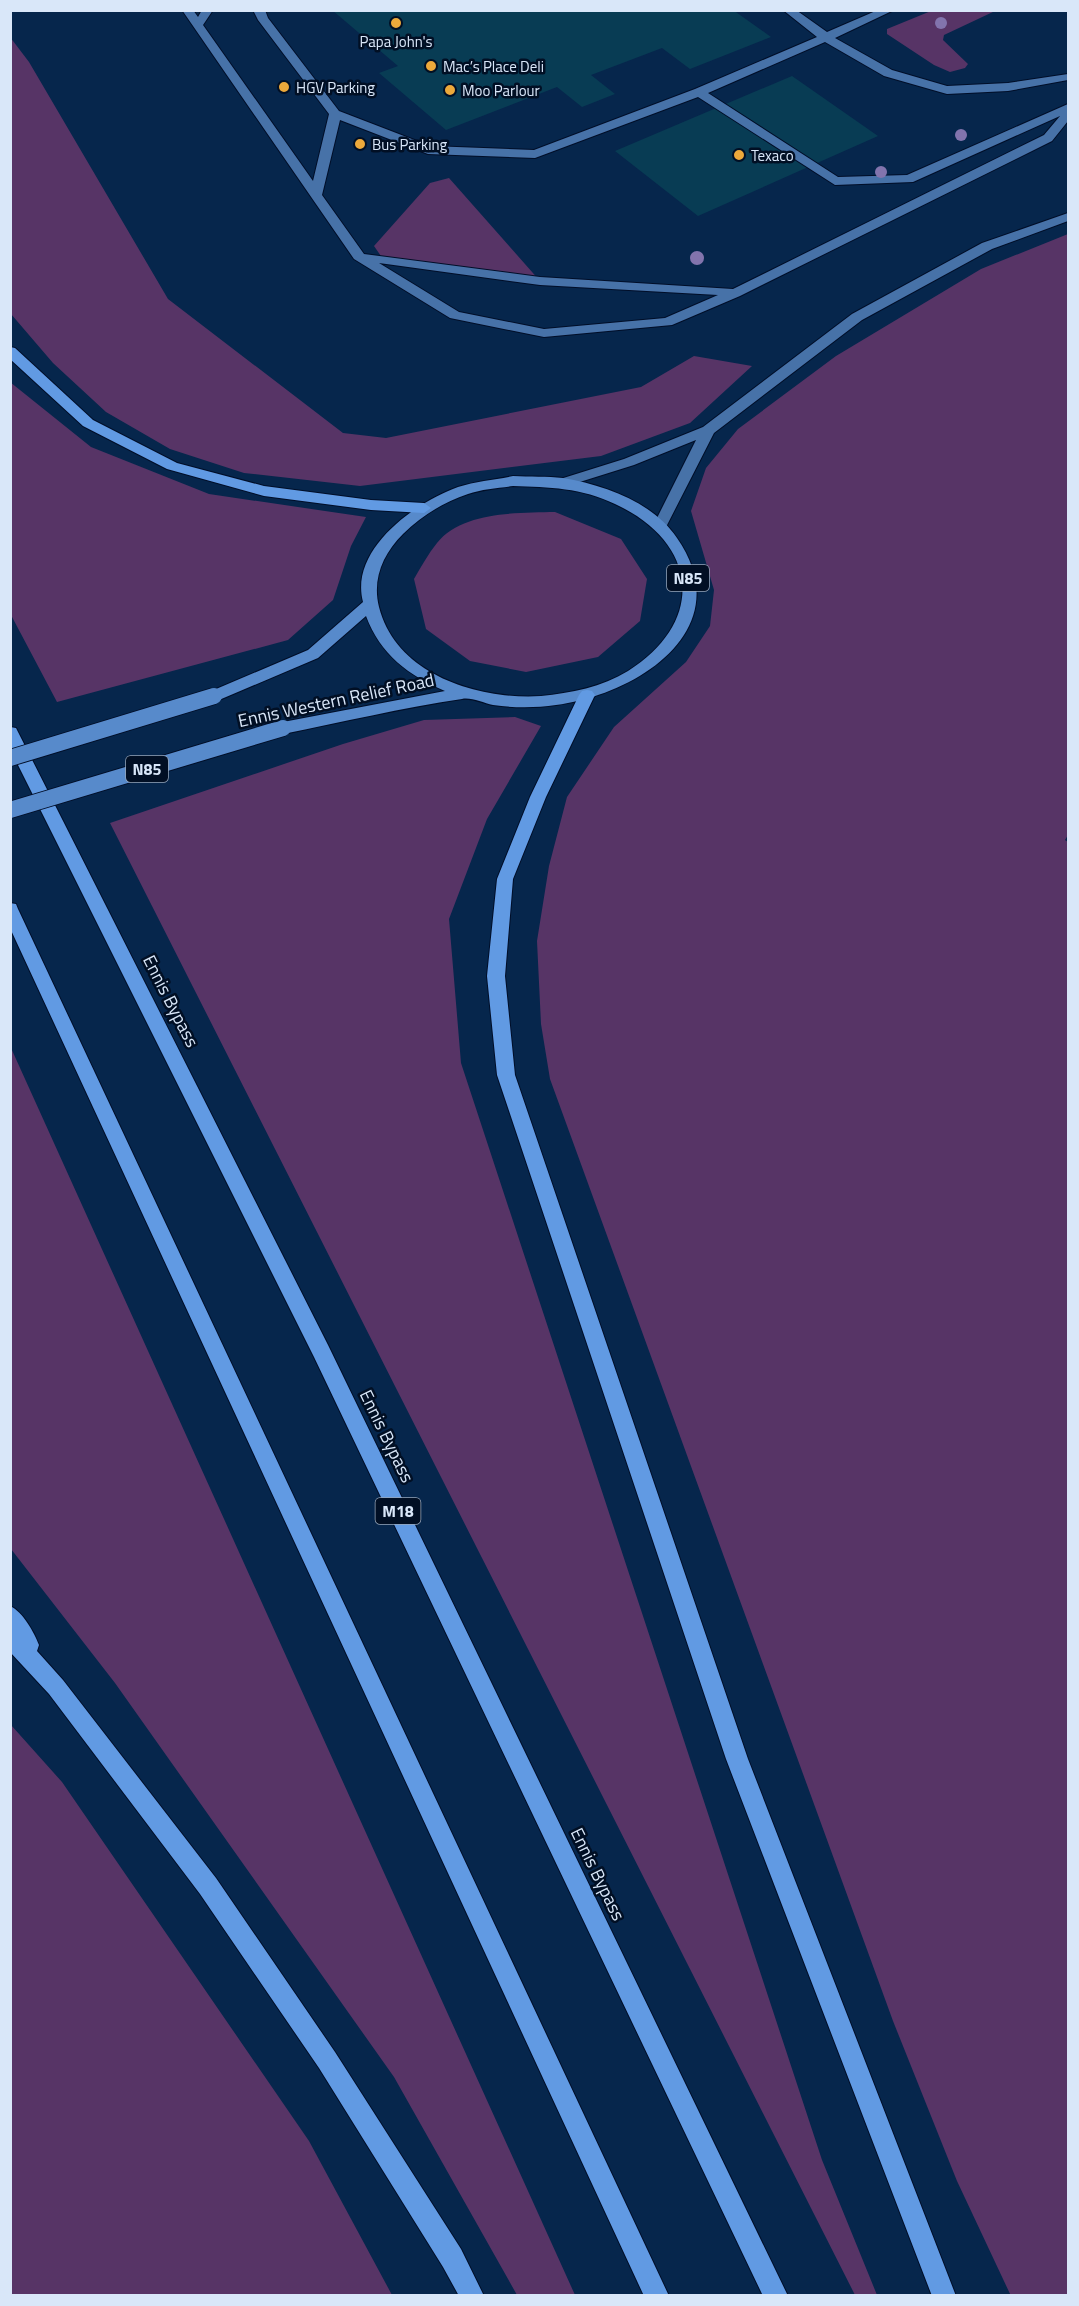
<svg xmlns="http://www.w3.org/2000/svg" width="1079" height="2306" viewBox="0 0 1079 2306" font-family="'Titillium Web',sans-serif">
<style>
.green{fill:#573466}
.building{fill:#083c54}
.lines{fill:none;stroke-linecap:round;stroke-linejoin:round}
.lane-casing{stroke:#000e28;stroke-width:2}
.secondary-casing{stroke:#000e28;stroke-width:2}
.primary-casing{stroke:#000e28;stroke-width:2}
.highway-casing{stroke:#000e28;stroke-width:2}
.lane{fill:#4772a8;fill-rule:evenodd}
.secondary{fill:#4772a8;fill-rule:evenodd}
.primary{fill:#578acb;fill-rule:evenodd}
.highway{fill:#619ae3;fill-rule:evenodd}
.primary-bridge-casing{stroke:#000e28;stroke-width:18;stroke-linecap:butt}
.primary-bridge{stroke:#578acb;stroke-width:16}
.tree{fill:#8274ad}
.poi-dot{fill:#eca93b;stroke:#010f24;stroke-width:2}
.labels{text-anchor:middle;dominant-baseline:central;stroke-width:5;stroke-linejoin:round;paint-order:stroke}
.far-poi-label{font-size:15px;fill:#d9e7f9;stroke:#010f24;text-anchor:start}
.shield{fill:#010f24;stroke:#98a6b9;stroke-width:1.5}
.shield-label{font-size:16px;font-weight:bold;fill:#d9e7f9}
.street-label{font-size:18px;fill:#d9e7f9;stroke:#010f24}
</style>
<rect width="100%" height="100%" fill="#06264c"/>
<path class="green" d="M931,11h64l-51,24 -1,5 25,24 -3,4 -15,4 -16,-7 -47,-31v-5z
M10,37l19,25 139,237 175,134 43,5 255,-51 53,-31 58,10 -62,57 -89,33 -241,30 -116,-13 -74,-24 -64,-37 -53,-49 -42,-49z
M449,178l91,103 -157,-22 -9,-13 56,-63z
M1068,234v601l-3,5 3,2v1453l-57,1 -54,-115 -64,-160 -343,-942 -9,-55 -4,-83 12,-75 18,-69 47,-70 72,-65 24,-36 4,-36 -23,-79 15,-43 32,-39 98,-73 145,-87z
M10,382l81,65 118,47 157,23 -15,29 -18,54 -45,40 -231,62 -46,-87z
M555,512l66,27 26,40 -7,42 -42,36 -72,15 -56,-11 -44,-32 -12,-50c7,-12 14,-25 23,-36 25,-32 82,-30 118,-31z
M515,717l26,9 -54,93 -38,100 12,144 361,1097 55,135h-22l-745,-1472 233,-79 81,-24z
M10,1048h1l564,1247h-58l-123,-218 -279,-394 -104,-134z
M11,1725l51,57 247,359 83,154h-381z"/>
<path class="building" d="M332,10h401l38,27 -81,32 -28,-21 -71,27 24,19 -33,13 -25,-20 -111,43 -67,-57 19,-7z
M792,76l86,60 -180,80 -83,-65z"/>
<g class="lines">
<defs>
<path id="lane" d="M182,10h11l5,7 4,-7h11l-10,15 110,156 16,-67 -71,-94 -5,-10h12l3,8 71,93 91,35 104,4 161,-61 122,-52 -34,-27h13l31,22 51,-22h16l-59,28 57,32 55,16 61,-3 60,-9v6l-60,11 -61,3 -63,-18 -59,-34 -117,51 130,84 69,-2 161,-71v17l-16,20 -312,155 -68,29 -128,12 -94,-19 -96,-59zM698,97l137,88 78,-3 147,-66 -16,19 -311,154 -193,-12 -176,-23 -42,-59 18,-75 88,34 107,4zM379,263l161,22 178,10 -53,23 -121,11 -85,-17z"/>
<path id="secondary" d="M1068,213v8l-76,28 -130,71 -148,113 -49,96 -5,2 -7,-5 43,-86 -62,25 -67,21h-10l-2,-3 2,-3 67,-21 79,-32 149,-113 130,-71z"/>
<path id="primary" d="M513,476c17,1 34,0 50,2 41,7 90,24 114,60 63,91 -39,156 -121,167 -20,3 -43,3 -63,0 -10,-2 -22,-8 -31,-6 -60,9 -120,23 -179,35l-6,-2 -2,-4 2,-4 6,-2 162,-31c-36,-15 -65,-37 -79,-75l-48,42 -99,42h-10l-3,-4 3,-4 99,-42 55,-48c-14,-53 53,-100 95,-115 18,-6 37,-7 55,-11zM513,486c36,1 69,2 102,18 83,38 92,117 13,167 -26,16 -57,22 -87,25 -62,4 -145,-21 -162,-89 -7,-28 4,-53 24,-73 18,-18 41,-32 65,-40 14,-5 30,-6 45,-8z"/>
<path id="highway" d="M10,347l5,1 78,72 84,43 87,23 107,14 53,3 7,5 -7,5 -53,-3 -107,-14 -97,-27 -84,-43 -73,-67z
M587,690l5,1 3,4 -49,102 -33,82 -8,97 10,99 233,684 208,537h-24l-206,-537 -229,-684 -10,-99 10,-97 33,-82 49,-102 3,-4z
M10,727l6,1 2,4 310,613 460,951h-25l-449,-939 -304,-608z
M10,903l6,1 2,5 651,1387h-25l-634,-1368z
M10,1606c13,6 24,26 29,39l-2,6 26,29 153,198 119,174 126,197 23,47h-25l-16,-29 -124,-199 -119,-174 -151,-200 -39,-42z"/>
</defs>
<use href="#lane" class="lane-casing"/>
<use href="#secondary" class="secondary-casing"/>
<use href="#primary" class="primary-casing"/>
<use href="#highway" class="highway-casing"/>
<use href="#lane" class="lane"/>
<use href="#secondary" class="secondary"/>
<use href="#primary" class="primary"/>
<use href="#highway" class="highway"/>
<defs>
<path id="primary-bridge" d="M10,758l204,-62
M10,810l273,-82"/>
</defs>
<use href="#primary-bridge" class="primary-bridge-casing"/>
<use href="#primary-bridge" class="primary-bridge"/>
</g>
<g class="tree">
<circle cx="941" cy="23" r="6"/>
<circle cx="961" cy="135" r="6"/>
<circle cx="881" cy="172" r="6"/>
<circle cx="697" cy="258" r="7"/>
</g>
<g class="poi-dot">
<circle cx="396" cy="23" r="6"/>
<circle cx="431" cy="66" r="6"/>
<circle cx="284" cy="87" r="6"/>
<circle cx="450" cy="90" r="6"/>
<circle cx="360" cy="144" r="6"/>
<circle cx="739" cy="155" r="6"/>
</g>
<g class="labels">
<g class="far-poi-label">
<text x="396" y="41" text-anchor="middle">Papa John's</text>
<text x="443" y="66">Mac’s Place Deli</text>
<text x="296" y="87">HGV Parking</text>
<text x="462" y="90">Moo Parlour</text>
<text x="372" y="144">Bus Parking</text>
<text x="751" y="155">Texaco</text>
</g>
<g class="shield">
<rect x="667" y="565" width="42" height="26" rx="4.5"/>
<rect x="126" y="756" width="42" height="26" rx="4.5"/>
<rect x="375.5" y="1498" width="45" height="26" rx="4.5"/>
</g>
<g class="shield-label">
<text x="688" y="578">N85</text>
<text x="147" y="769">N85</text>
<text x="398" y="1511">M18</text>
</g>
<g class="street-label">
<text transform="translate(336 700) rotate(-12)">Ennis Western Relief Road</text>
<text transform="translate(171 1001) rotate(63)">Ennis Bypass</text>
<text transform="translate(387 1436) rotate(64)">Ennis Bypass</text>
<text transform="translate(598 1874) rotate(64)">Ennis Bypass</text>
</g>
</g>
<rect width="1079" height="2306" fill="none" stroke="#d9e7f9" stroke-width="24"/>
</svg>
